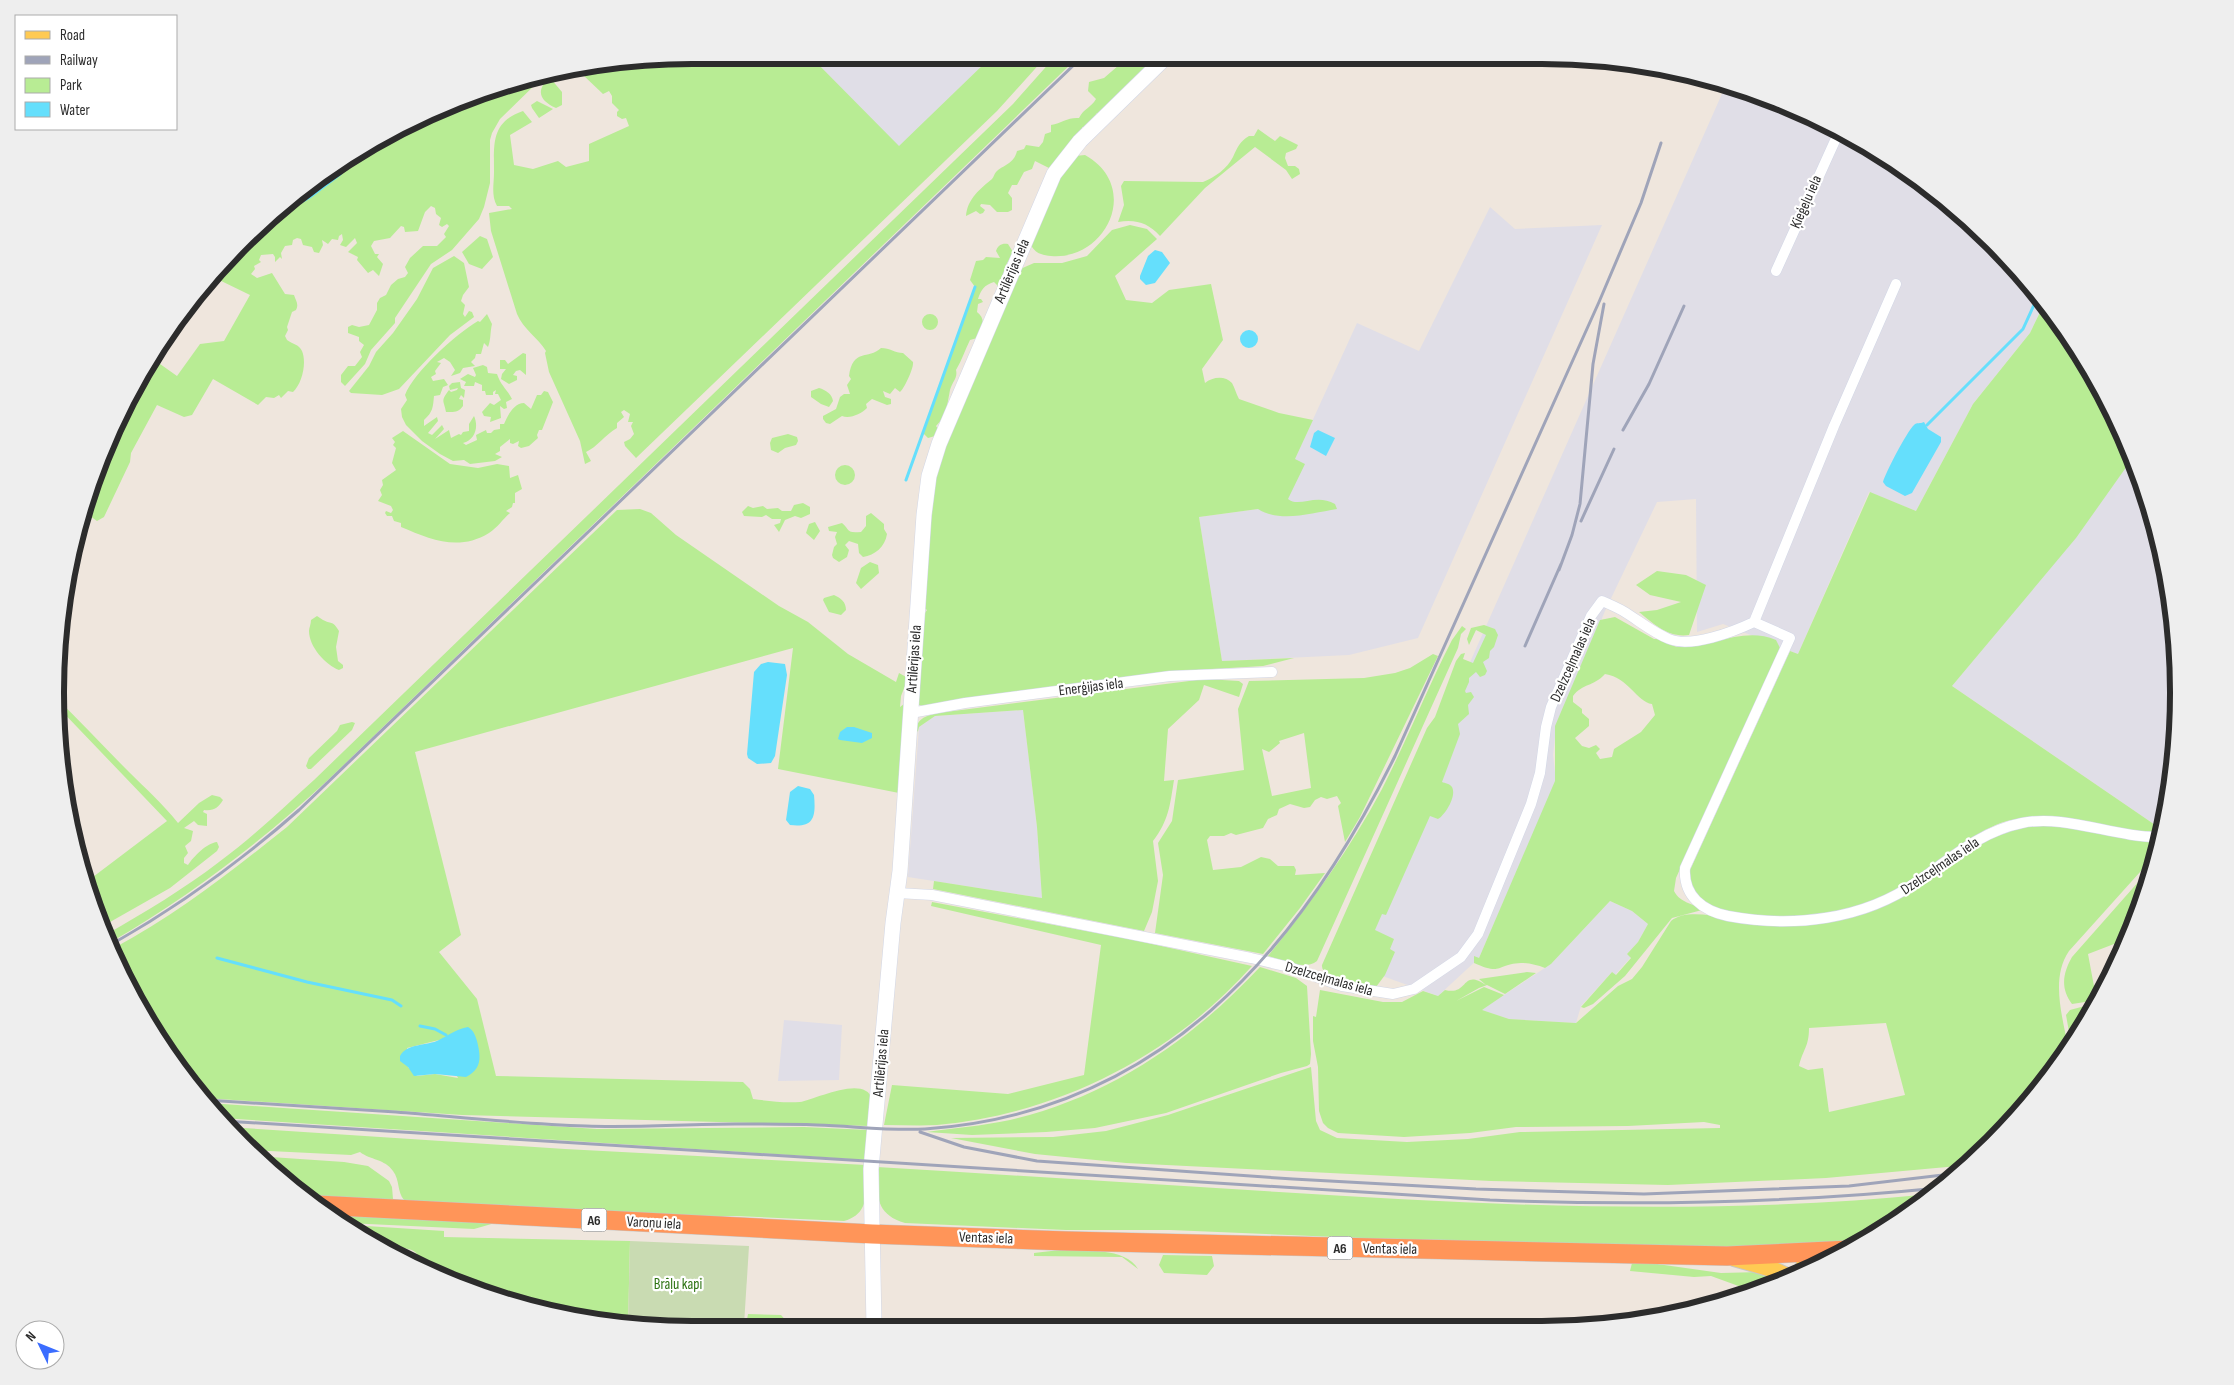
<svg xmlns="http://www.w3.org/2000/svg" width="2234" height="1385" viewBox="0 0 2234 1385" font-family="'Sofia Sans Condensed',sans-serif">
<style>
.industrial{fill:#e0dee7}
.green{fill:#b8ec94;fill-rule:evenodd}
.cemetery{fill:#c9dbb2}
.water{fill:#65dffc}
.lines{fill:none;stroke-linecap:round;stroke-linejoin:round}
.stream{stroke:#65dffc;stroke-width:3}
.river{stroke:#65dffc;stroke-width:19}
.street-casing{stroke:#d2d7e6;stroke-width:11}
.secondary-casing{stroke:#d2d7e6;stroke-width:16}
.primary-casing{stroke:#c8c8c8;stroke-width:18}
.highway-casing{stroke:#c8c8c8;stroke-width:20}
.street{stroke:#fff;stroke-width:10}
.secondary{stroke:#fff;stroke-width:15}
.primary{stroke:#ffca53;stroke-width:16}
.highway{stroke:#ff9559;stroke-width:19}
.rail{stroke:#9fa4b9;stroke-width:3}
.labels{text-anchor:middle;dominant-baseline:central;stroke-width:4.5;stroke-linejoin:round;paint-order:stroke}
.shield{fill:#fff;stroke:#6b6b6b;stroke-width:1}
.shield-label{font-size:14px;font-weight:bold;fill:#2c2c2c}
.street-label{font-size:15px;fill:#2c2c2c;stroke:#fff}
.park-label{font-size:15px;fill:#2d7312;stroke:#fff}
.rim{fill:none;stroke:#2c2c2c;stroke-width:6}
</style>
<rect width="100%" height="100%" fill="#efe6dd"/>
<path class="industrial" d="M814,60h174l-89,87z
M1725,87l60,16 144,84 92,85 23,32 -14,29 -57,71 -57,107 -47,-19 -71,162 -75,-30 -26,8 -1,-133 -39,3 -52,109 -49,118 -3,26 3,26 -77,177 -41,38 -100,-36z
M1490,207l25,22 87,-4 -184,413 -69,17 -127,6 -23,-144 74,-10 84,-184 62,28z
M2132,459l13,28 29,122 4,125 -17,95 -209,-143 123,-148z
M1023,710l14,117 5,71 -134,-21 11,-150 16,-11z
M1610,901l22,10 16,13 -10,18 -11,12 4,3 -16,18 -3,-3 -31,34 -5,17 -67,-4 -28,-9 70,-46z
M784,1020l58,5 -3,55 -61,1z"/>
<path class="green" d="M609,60h205l85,86 89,-86h55l-46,51 -361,347 -11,-12 -1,-4 6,-3 4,-5 -3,-8 2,-4h-5l2,-8 -6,-4 -3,2 3,5 -7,6v5c-12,7 -20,19 -31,24l5,9 -6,3 -5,-23 -31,-69 -4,-19 1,-2c-8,-13 -23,-22 -29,-37l-26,-83 -2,-18 23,-4 -3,-3h-12c-6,-11 -3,-21 -3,-34 0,-29 -3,-50 29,-61l9,11 -22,13 4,30 19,4 25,-8 8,6 23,-6v-17l40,-18 -3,-8 -4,1 -5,-3v-4l2,-2 -7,-7v-7l-3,-5 -6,3 -20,-19 1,-3 -2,-5z
M1052,60h23l-747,720c-67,62 -138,116 -217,162l-4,-8c38,-22 77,-45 112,-72 34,-25 64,-54 95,-82l640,-619 59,-57z
M1119,60h34l-53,53h-3l-10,14h-5v4l-33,37 -14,-7 -3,8 -8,3 -7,13h-5l-4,8 4,5v12l-4,2h-11l-7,-7 -9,-1 -1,2 5,4 -2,3 -3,1 -4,-3 -10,5c1,-17 15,-28 26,-37 2,-2 2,-5 4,-7 7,-7 18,-8 21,-21l7,-2 2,-4 13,2 4,-5 2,-8 6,-2v-7c11,-2 17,-8 28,-7 5,-10 12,-10 17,-19l-8,-8 1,-9 15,-4 15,-13z
M544,76l-44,43 -8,14 -2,7v43l-6,24 -5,12 -27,31 -21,14 -36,54v5l-24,27 -6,14 -20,22 -4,-4v-7l7,-9h7l7,-9 -2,-5 4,-7 -5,-4v-4l-11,-4v-6l4,-2 7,2 10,-2 8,-15v-7l3,-5 6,-3 5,-10 7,-6 7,-2 3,-4 -3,-6 5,-9 13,-12h14l9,-9 -2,-3 5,-8 -2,-2 -5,3 -3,-2 2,-7 -5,-4 -1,-6 -4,-2 -6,6 -7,19 -13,1 -1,-5 -3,-1 -11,12 -16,3 -3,5 4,8h4l-2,3 6,7 -4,12 -6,-6 -5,3 -11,-13 1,-3 -10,-5 9,-9 -2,-5 -9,9 -6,-2 3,-5 -1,-6 -3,2 -1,4 -6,-1 -4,5 -6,-4 1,5 -4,8 -5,-1 -2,-5 -9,-2 -2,-6 -4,-1 -4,2 -1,5 -7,1 -4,7 1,6 -2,-2 -5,5v-5l-2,-3 -12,1 -2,5 2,2 -7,4 1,3 -4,5 6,4 15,-5 13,21 9,1c2,6 5,9 2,15l-4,2 -5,15 1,3 -3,6 2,4c5,4 12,4 15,11 5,12 0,33 -9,41l-5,-1 -7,7 -2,-3 -5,3 -8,-1 -8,8 -45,-26 -21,36 -8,2 -27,-12 -26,48 -1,9 -26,55 -7,4 -14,-10 6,-23 64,-129 24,17 23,-32 24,-3 26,-46 -37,-18 29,-35 63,-55 105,-66 78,-32z
M548,79h3l11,13v13l-6,3c-15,-7 -21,-16 -8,-29z
M537,101l16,8 -14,9 -7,-10 -1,-3z
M1258,129l17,12 5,-5 18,9 -2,4 -10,4 -1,5 3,8h7l4,3 1,5 -8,5 -6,-9 -31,-23 -50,41 -45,48c-12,-13 -24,-17 -42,-14l6,-17 -3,-19 3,-5 79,1c12,-5 24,-13 30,-25 4,-9 7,-16 16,-21h5z
M1085,155c57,32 21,106 -34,101 -10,-1 -17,-3 -21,-13l28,-64 17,-23z
M1130,225l17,4 10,10 -42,37 11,24 26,3 17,-13 42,-6 12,56 -21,29 3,14c7,-6 20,-8 27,0 3,5 4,11 7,16l40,14 34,7 -18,39 10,5 -17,35c11,9 28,-6 47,5l2,5c-25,4 -57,14 -79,0l-59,8 23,144 72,-3 -31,8 -67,4 -273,36 -4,-1 -2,-4 6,-85 4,-6 -4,-3 13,-143 82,-194 16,-7h28l25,-7 25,-26z
M480,236l7,3 6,18 -11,12 -13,-5 -7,-12z
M1008,244l5,8 -8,15 -5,21 -6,-6c-10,3 -13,8 -16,17h3l2,3 -5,2 -1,8c10,8 5,16 0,26l-7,2c-5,10 -8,20 -14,30 2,8 -4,12 -6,20 -3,15 -3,25 -14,36l2,3 -3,7 -7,2 -5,-5 52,-146 -5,-7 6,-19 7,-1 3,-3 14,1 -4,-7c2,-6 6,-8 12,-7z
M454,256l10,7 5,24 -6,8 -2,6 4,4 -2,9 2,3 4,-6 3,1 2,5 -24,18 -51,54 -17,6 -31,-2 -2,-2 20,-25 7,-14 17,-19 24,-34 16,-31z
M2044,304l49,70 39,85 -56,79 -124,148 209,143 -15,5c-35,-6 -106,-23 -139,-13 -31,9 -53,32 -79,50 -15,10 -33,22 -49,29 -43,18 -101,21 -146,12 -25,-4 -44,-13 -43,-42l100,-219 8,3 72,-162 46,19 57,-107 57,-71z
M922 322a8 8 0 1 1 16 0a8 8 0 1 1-16 0Z
M487,314l5,10c-2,8 -1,16 -4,23l-4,-4 -3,11h-5l-1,4 -4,4 4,4 -12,2 -3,5 -9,3 4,-6 -5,-8 -6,-4 -7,4 4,1 -6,8 1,3 -5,3 2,4 11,-2 4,6 -5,2 -3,8 -6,1c-1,11 -1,16 -10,24v6l13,-9 1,4 -10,12 4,2 10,-10 2,4 -9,10 14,-9 2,8 8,-4 2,1 2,-3 6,-1v-7l5,-8c5,11 1,24 -11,27l3,2 11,-5 -1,-5 10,-5 1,3h4l3,-3 6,-1v-5h4c4,-9 10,-21 20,-21l7,6 6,-14h4l3,-4 4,1 5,10 -11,28h-3l-2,5 1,3 -9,8 -8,2 -3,-2 1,-5 -6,3 -3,-1v-4l-10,8v4l-5,3 7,3 -7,4 -25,3 -6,-4 -11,1 -13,-7 -18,-13 -16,-16 -4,-8 -1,-8 6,-9 -2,-5c9,-23 51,-61 73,-74l2,1z
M881,348c9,0 14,5 22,5l10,9c1,6 -9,27 -13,30l-5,-4 -5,6 -7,-3 2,6 6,2v5l-4,1 -15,-6 -6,5 1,4c-6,6 -17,11 -25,8l-12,8 -4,-1 -3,-4v-3l13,-7 4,-12 4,-3h6l-3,-9 4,-6 -2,-3c4,-28 19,-16 32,-28z
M523,353l3,1v21l-6,-5 -4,1 -3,4 4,1v4l-8,4 -8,-5 1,-5 4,-5h-6v-9h5l3,4z
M483,365l4,2 1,6 9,1c4,12 10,15 15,25l-6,3 1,6 -3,1 -4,-3 1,12 -11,4 1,-5 -7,-1 -2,-4 8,-9 4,2 7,-5 -3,-6h-3l1,-4 -3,2v3h-7l-1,-4h-3v-6l-7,-3 -1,4h-10l2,-4 -6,-3 8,-5 7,3 1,-2 -3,-7z
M460,382l1,6 4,2 -1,8 -3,-3 -2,4 4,1v6c-5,7 -9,6 -17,6 -2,-12 -6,-10 3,-22l2,2 6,-2 1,-2 -8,2 -1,-4 3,-3z
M819,388c7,2 13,6 14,13l-4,6 -8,-3 -10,-7v-6z
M403,431l47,33 28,4 19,-4 12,2 1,12 8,-3 4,14 -7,4v10h-2l-1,4 -6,4 4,2c-8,7 -12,14 -21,20 -31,19 -59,6 -88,-6v-4l-7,-2 -2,-5h-5l-2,-3 1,-2 5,2 2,-3 -2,-4 -13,-5 4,-6 -2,-5 3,-5 -1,-5 14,-10 -4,-7 4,-15 -3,-3 2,-3 -3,-4z
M788,434l9,3 1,4 -2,4 -11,3 -7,5 -7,-3 -1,-7 2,-5z
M835 475a10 10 0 1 1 20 0a10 10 0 1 1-20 0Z
M803,503l7,4v7l-9,4 -6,-2 -10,4 -6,12 -5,-7 6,-2 1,-4h-9l-6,-4 -4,2 -18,-1 -2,-4 6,-6 5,2 10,-2 4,3 11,-1 4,3h9l3,-6z
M640,509l11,4 25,22 103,71 29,16 40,32 48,28 3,-9 9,5 -7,18 -1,11 4,-3 -5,89 -121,-24 15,-121 -378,104 46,183 -22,17 38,47 19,77 247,6 7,7 3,10c16,2 30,4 47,3 14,-2 65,-28 72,-3 2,8 -2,20 -2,27l-408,-11 -258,-17 -41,-51 -49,-99c62,-33 118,-77 173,-121l330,-317zM439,1040l19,38 -23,-4 -18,2 -9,-9 -1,-19z
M871,513l13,11v5l3,5c-2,13 -12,21 -24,23l-4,-4 -1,-9 -9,-3 -4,4 4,5 -2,7 -8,5 -6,-4 -1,-3 2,-8 3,-3 -2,-7 2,-5 -8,-1 -1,-4 14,-4c9,8 4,10 19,9l5,-6v-10z
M815,522l5,9 -6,9 -8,-7 3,-9z
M870,562l8,3 1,8 -18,16 -5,-6 5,-15z
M1657,571l29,4 20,10 -17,50c-21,3 -35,-11 -50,-23l18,-2 24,-8 -31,-7 -14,-10z
M834,595c7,3 12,7 12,15l-5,5 -12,-3 -6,-12 1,-2z
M317,616c2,1 4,3 6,4 10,5 9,0 16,11l-3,16 2,14 5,4v3l-4,2c-13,-5 -30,-23 -30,-39 0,-3 2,-7 2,-11z
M1615,617l39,22c9,-1 16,8 26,8 33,0 64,-21 96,-7l4,8 -104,230 -2,13c7,13 18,11 28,19l-30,8 -47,58 -32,28 -9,4 -3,-1 31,-35 4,3 15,-17 -4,-4 11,-12 10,-18 -16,-13 -22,-10 -59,63 -6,4c-8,-3 -16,-5 -24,-5 -25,1 -18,13 -47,0v-7l5,2 76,-177v-55l45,-106zM1605,674c24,4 32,28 47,30l3,11 -14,17 -27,17 -2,8 -12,2 -4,-6 4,-4 -4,-4 -7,3 -7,-2 -7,-8 14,-12v-7l-7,-6v-4l-9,-7v-6c10,-13 20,-9 32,-22z
M1484,625l11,4 3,6 -4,12 -4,4 -1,7 -6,4 4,9 -2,4 -5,2 -4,-5 -7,6v4l-4,9 1,2 5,-1 3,5 -6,8 1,9 -11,10 2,10 -18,48c3,1 8,2 10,5 5,9 -7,28 -14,32l-8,-3 -44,99 -4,-1 -7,16 19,9 -4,10 5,3 -10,23 -9,12c-12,-3 -56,-7 -54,-22l105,-237 8,-11 21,-56 5,-7 4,-1 -2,6 10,4 13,-28 -10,-5 -7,15 -2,-6 4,-11z
M1462,626l4,3 -5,5 -3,14 -141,313c-13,10 -35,-1 -49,-5 43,-53 82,-107 114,-167 25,-49 45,-100 70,-149z
M1433,654l5,2 -78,161 -15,25 -7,-36 3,-3 -4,-7 -10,3 -6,-2 -6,3 -5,7 -6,1 -14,-4 -11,5 -2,6 -9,4 -5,9 -27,7 -5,-2 -7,3h-14l-3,4 6,30 28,-3 20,-10 9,2 8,7h16l2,4 -1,5 30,-2 -25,35 -37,46 -108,-21 8,-58 -5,-32 14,-22 6,-41 66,-10 -6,-61 11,-28 115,-3 31,-5 15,-5zM1304,733l7,55 -39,8 -10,-47 7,3 11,-9 -1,-2z
M1205,679l34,2 4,3 -4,13 -35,-12 -5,15 -31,29 -4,52 10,-1c-4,25 -5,40 -21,61l5,40 -6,31 -8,19 -211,-42 1,-8 108,17 -5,-71 -14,-117 -88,6 -16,11 -1,4 -3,2c2,-14 9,-17 23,-20z
M55,697c25,24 49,50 74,75 17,17 34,32 49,51l21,-20 13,-8 8,2 3,3c-5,8 -9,11 -19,10l-1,2 4,2v12l-9,-1 -4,-4 -10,7 9,3 -2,10 -6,5 3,7 -4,5v5l4,2c6,-9 19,-22 29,-23l2,5 -2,4 -47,37 -67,38 -14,-29 -4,-14 82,-62 -111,-116z
M352,722l3,1 -3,7 -41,39h-3l-2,-3 3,-8 28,-27 3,-6z
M2026,825l38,1 96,15 -2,11 -89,99c-19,28 -6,66 -1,97l-21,32 -78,85 -143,13 -158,7 -177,-4 -365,-18 -91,-9 -84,-16 102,-1 53,-6 62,-16 143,-48 5,54 4,9 17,8 70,4 61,-3 52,-7 200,-4v-3l-16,-3 -76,4 -112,1 -46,6 -66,4 -66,-4 -10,-5 -5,-5 -4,-12 -1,-44 -5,-26v-25l3,1 4,-27 63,12h19l21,-11 15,5 7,-6c24,6 16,-22 41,-5l-7,-6 48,-7 9,1 -31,21 -18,-9 -8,3 -23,13 28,-14 20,8 -22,15 27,9 67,4 42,-37 14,-7 10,-12 29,-46c16,-15 60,-1 80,1 27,3 66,-2 94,-3l25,-7 27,-13 60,-38 18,-16zM1886,1023l19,72 -76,17 -6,-44 -15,2 -9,-4c4,-17 10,-19 10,-38z
M2155,863l-28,76 -39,15 8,43 -11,5 -13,2c-12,-16 -9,-31 0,-47z
M932,902l202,38 118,26c-80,90 -194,148 -315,159 -17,1 -35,0 -53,0l8,-40 116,9 76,-19 17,-130 -170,-39z
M1260,967l36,11 11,8 4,68 -1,10 -3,2 -26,7 -115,40 -71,15 -49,4 -74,3 -45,-3c27,-4 55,-6 83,-12 99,-23 182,-80 250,-153z
M2096,1003l-25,40 -5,-28 4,-5z
M208,1103l389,26 207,-2 65,3 -4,30 -644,-42z
M228,1127l337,22 301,16c-1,24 6,48 -22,56l-108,-5h-37l-295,-16c-7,-8 -4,-20 -11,-29 -8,-12 -23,-11 -33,-19l-9,3 -101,-5z
M256,1156l88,6 24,4 21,15 3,6 1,12 -8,3 -83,-5z
M877,1167c134,8 268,17 402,25 218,14 435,24 652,2l-65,46 -94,8 -412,-10 -190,-8h-104l-161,-7c-31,-9 -28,-30 -28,-56z
M333,1215l162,8 -21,6 -127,-6z
M351,1225l93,6v6l186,4 -2,84h-18l-161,-43 -29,-17c0,-21 -19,-15 -33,-19 -12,-4 -25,-14 -36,-21z
M1060,1250c23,1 66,-3 78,19l-16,-12 -88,-1v-3z
M1163,1255l49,1 2,10 -7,9 -43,-2 -5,-8z
M1632,1263h18l71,10 40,-1 23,7 -29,13 -44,-16 -17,1 -64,-6z
M748,1314l33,1 9,10h-44z"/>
<path class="cemetery" d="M630,1241l119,5 -5,79h-116z"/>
<path class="water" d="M1155,250l7,2 8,11 -15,20 -9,2 -6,-6v-3l8,-20z
M1240 339a9 9 0 1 1 18 0a9 9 0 1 1-18 0Z
M1924,422l4,7 13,8v5l-29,51 -7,3 -19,-10 -3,-4c3,-10 23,-49 31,-57 3,-3 6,-1 10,-3z
M1318,430l17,8 -9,18 -16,-9 4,-14z
M768,662l17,2 2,11 -12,81 -4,7 -14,1 -9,-6 -1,-4 7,-82 7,-8z
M847,727h7l18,6v5l-10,5 -22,-3 -2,-1 2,-7z
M798,786l12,3 4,6c2,22 0,33 -24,30l-4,-5 4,-28z
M468,1027c6,4 7,8 9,14 4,16 5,28 -11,36l-31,-3 -21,2 -6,-9 -8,-6v-5c7,-13 27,-10 39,-16 10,-5 17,-11 29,-13z"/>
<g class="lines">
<path class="stream" d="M1927,425l96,-96 15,-33
M906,480l69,-193
M217,958l90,24 85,18 9,6
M420,1026l15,3 11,6"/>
<path class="river" d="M292,198l14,-8 29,-22"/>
<defs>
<path id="street" d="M1776,271l62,-137
M1754,622l80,-196 62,-142
M911,713l54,-10 205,-27 102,-4
M898,893l34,2 319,63 38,9 53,19 51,8 21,-5 47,-32 17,-23 53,-130 9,-31 6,-46 5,-20 40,-91 11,-15c7,3 14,6 21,10 15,9 29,21 46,28 22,9 64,-7 85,-17l36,16 -105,230c-2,28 18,43 43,48 65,12 135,4 189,-34 33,-23 64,-51 105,-59 44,-9 93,15 139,14"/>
<path id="secondary" d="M874,1326l-3,-157 22,-246 7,-52 24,-356 5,-39 10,-32 115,-270 26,-33 83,-81"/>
<path id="primary" d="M1734,1258l38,11 17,8
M1802,1271l7,-18"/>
<path id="highway" d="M317,1205l555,29 195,7 660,15 122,-6"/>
</defs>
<use href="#street" class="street-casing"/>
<use href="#secondary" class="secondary-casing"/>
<use href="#primary" class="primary-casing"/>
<use href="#highway" class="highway-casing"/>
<use href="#street" class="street"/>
<use href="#secondary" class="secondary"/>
<use href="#primary" class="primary"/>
<use href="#highway" class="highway"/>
<path class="rail" d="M1623,430l26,-46 35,-78
M1581,521l33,-72
M1559,570l13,-35 8,-31 13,-140 11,-60
M1525,646l36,-82
M112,944c67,-38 129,-83 187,-134l780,-750
M206,1100c64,4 127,8 190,12 63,5 126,12 190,14 49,2 99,-2 149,-2 27,0 55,0 82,1 36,1 72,6 108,4 233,-16 373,-176 470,-373l204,-454 42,-99 20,-60
M224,1121l1266,79c151,6 299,3 449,-12
M920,1132l44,15 73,14 256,18 183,10 168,5 205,-8 111,-13"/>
</g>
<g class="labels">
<g class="shield">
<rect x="581.5" y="1208.5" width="25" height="23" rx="4"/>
<rect x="1327.5" y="1236.5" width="25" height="23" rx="4"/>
</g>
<g class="shield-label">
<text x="594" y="1220">A6</text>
<text x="1340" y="1248">A6</text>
</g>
<g class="street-label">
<text transform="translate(1806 202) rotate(-66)">Ķieģeļu iela</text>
<text transform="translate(1012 271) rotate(-67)">Artilērijas iela</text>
<text transform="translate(914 659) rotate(-86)">Artilērijas iela</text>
<text transform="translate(1573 660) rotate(-66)">Dzelzceļmalas iela</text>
<text transform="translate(1091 687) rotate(-7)">Enerģijas iela</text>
<text transform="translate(1940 866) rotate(-34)">Dzelzceļmalas iela</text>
<text transform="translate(1329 979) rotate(16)">Dzelzceļmalas iela</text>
<text transform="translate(881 1063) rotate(-85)">Artilērijas iela</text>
<text transform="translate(654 1223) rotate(3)">Varoņu iela</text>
<text transform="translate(986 1238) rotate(2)">Ventas iela</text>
<text transform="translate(1390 1249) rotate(1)">Ventas iela</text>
</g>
<g class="park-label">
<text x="678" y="1284">Brāļu kapi</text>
</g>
</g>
<path d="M0 0H2234V1385H0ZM692 64H1542A628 628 0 0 1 2170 692V693A628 628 0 0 1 1542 1321H692A628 628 0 0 1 64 693V692A628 628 0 0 1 692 64Z" fill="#eee" fill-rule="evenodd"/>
<path class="rim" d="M692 64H1542A628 628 0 0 1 2170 692V693A628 628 0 0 1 1542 1321H692A628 628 0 0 1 64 693V692A628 628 0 0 1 692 64Z"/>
<rect x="15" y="15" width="162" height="115" fill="#ffffff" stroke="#ababab"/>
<rect x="25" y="31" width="25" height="8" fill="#ffca53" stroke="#ababab"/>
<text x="60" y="40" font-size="15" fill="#2c2c2c">Road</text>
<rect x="25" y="56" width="25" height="8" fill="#9fa4b9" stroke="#ababab"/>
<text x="60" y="65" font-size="15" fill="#2c2c2c">Railway</text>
<rect x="25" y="78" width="25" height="15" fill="#b8ec94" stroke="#ababab"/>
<text x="60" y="90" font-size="15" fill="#2c2c2c">Park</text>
<rect x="25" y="102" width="25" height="15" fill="#65dffc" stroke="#ababab"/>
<text x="60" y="115" font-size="15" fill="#2c2c2c">Water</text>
<g transform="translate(40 1345) rotate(313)"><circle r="24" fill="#ffffff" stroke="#ababab"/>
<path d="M0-4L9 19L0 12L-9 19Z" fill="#3b6dff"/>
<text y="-8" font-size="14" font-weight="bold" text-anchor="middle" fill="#2c2c2c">N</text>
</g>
</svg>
